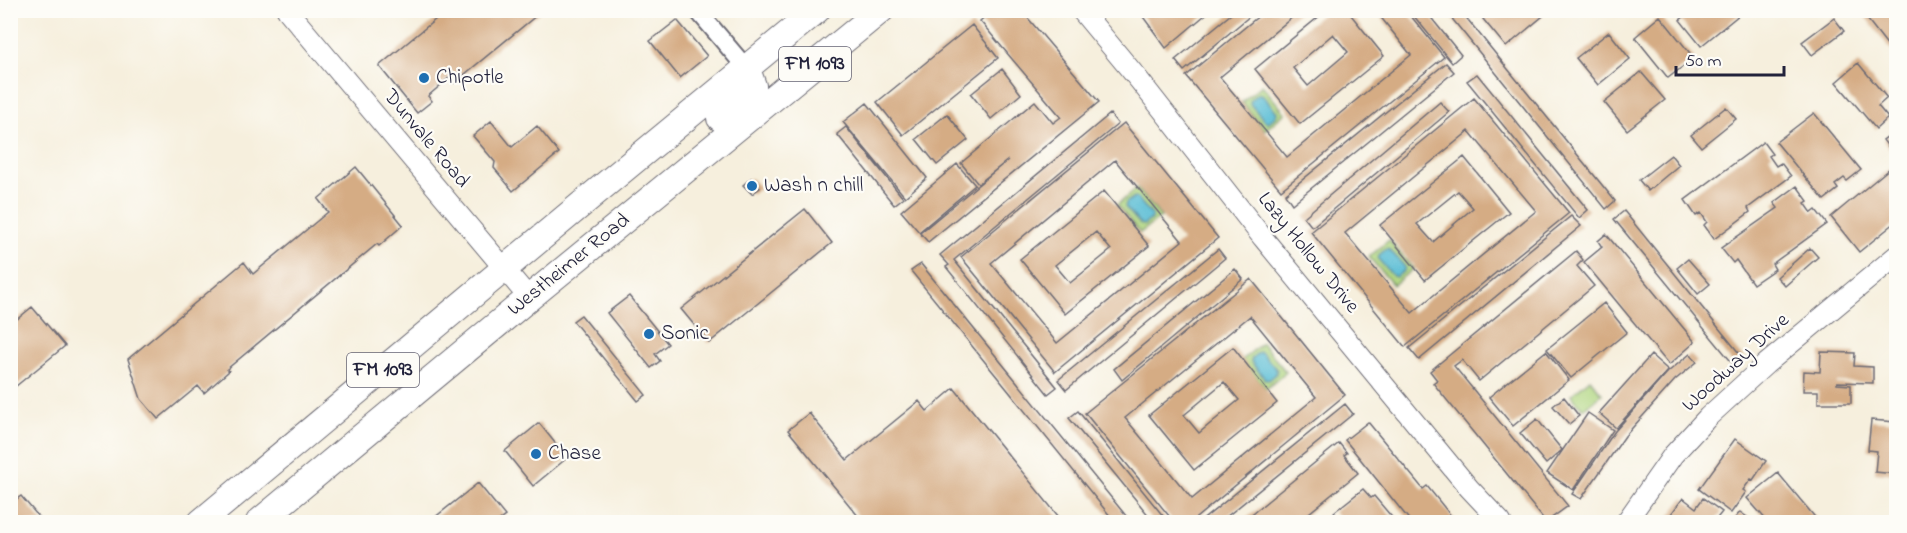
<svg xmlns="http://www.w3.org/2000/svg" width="1907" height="533" viewBox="0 0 1907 533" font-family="'Indie Flower',sans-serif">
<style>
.green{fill:#afd57f;stroke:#687c5d;stroke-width:1.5}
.water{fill:#56bcd4;stroke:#3c6f88;stroke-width:1.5}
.building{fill:#d5ac84;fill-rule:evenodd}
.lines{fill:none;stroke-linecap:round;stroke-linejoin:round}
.minor-casing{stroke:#6c6a74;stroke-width:20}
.tertiary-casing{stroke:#6c6a74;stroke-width:22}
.primary-casing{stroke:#6c6a74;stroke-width:28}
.minor{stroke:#fff;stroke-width:16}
.tertiary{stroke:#fff;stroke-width:20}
.primary{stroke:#fff;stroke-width:26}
.poi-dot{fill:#1f6fb2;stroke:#fdfcf7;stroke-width:2}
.labels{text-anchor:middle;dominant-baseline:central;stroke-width:4.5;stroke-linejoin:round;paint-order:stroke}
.shield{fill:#fdfcf7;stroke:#646373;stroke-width:1.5}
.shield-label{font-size:20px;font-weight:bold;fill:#22223b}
.poi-label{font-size:21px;fill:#22223b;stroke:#fdfcf7;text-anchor:start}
.street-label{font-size:21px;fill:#22223b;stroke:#fdfcf7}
</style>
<rect width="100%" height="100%" fill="#fdfcf7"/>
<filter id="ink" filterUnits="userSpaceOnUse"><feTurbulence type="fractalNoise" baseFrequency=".0167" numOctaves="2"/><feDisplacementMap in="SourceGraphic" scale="12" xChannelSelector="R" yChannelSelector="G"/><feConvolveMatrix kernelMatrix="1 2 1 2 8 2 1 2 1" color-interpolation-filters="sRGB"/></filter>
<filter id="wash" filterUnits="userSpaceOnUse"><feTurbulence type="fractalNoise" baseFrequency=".008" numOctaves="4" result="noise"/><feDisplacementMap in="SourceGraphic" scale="24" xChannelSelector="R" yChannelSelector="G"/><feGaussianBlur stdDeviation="1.35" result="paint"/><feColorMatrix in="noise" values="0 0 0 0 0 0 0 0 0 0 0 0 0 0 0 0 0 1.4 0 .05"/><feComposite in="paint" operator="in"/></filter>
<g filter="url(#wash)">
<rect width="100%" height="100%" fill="#f6efdd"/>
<path class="green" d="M1262,85l23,28 -20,17 -23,-28z
M1137,188l24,29 -21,16 -23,-28z
M1389,240l24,29 -20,16 -24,-28z
M1262,343l24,29 -20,17 -24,-29z
M1590,379l12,15 -19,15 -12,-14z"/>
<path class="water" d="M1258,94h4l15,18 -1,4 -7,6 -4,-1 -15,-17 1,-4z
M1134,197l3,1 15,17 -1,4 -7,6 -4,-1 -15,-17 1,-4z
M1386,249l4,1 15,17 -1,4 -8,6 -3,-1 -15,-17 1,-4z
M1259,352l3,1 15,17 -1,4 -7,6 -4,-1 -14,-17 1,-4z"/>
<g id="blocks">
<path class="building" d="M447,10h96l-89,73 -5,-5 -21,18 4,5 -15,12 -38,-47z
M992,10h29l78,92 -171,140 -8,-9 88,-73 -30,24 -17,-21 74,-62 18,22 8,-6 -81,-96z
M1138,10h47l3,3 3,-3h20l-45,38z
M1236,10h21l-73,61 -9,-11z
M1266,10h35l-81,67 67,80 124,-102 -36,-45h31l38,47 -163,133 -95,-114z
M1327,10h20l37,46 -84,68 -45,-55zM1333,34l15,18 -40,34 -15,-18z
M1409,10h16l36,45 -9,8z
M1445,10h15l155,191 -9,8z
M1493,10h46l4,6 -37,31 -23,-28z
M1693,10h52l-44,36 -21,-26z
M1860,10h36v46z
M1660,16l34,42 -26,20 -33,-41z
M1834,18l10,13 -32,24 -10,-13z
M677,20l30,36 -27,22 -30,-37z
M972,25l26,33 -95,77 -26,-33z
M1609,32l21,27 -32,26 -22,-27z
M1446,63l8,9 -162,132 -7,-10z
M1858,63l29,35 -9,8 10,12 -12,11 -40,-47z
M1002,69l19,25 -30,25 -20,-25z
M1641,72l24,28 -38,30 -23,-28z
M1477,74l111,136 -9,8 -112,-137z
M1474,98l95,115 -164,134 -94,-115zM1469,131l67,80 -124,102 -67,-80z
M1440,102l9,10 -137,115 -8,-10z
M867,103l60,75 -22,19 -62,-75z
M1726,107l10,12 -35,28 -10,-12z
M1814,113l47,57 -14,11 -3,-3 -9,7 3,4 -14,11 -48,-58z
M947,114l21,26 -31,25 -21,-26z
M1110,114l8,10 -164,136 103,127 -9,7 -102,-127 3,-2 -9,-10z
M491,121l21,26 25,-21 22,27 -46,38 -19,-23 1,-6 -22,-26z
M1124,123l94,115 -163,134 -94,-115zM1115,160l67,81 -125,102 -66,-80z
M846,127l57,71 -9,7 -57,-71z
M1896,130v21l-3,2 -10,-13z
M1763,142l9,12 -3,2 7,10 5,-3 10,13 -43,32 2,4 -36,27 -10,-14 3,-3 -6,-9 -5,3 -11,-16z
M1671,155l8,10 -31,26 -9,-11z
M1464,157l45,55 -84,68 -45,-55zM1458,191l15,17 -40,34 -16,-18z
M1896,163v59l-37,30 -28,-35z
M957,164l18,21 -56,47 -18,-21z
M356,167l47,58 -24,21 -2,-2 -150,125 2,2 -25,22 -6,-7 -40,33 -17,-20 -13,-40 116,-97 9,12 75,-62 -10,-13z
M751,178l9,10 -8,6 -9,-9z
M1797,186l11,15 -3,2 7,10 4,-3 11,14 -55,40 3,5 -22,15 -17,-24 -3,3 -12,-15 57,-40 -4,-5z
M1104,191l45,55 -84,68 -45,-55zM1096,232l15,18 -41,33 -15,-18z
M805,209l27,34 -123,100 -28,-34z
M1624,211l119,147 -9,7 -120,-146z
M1571,216l10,10 -162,134 -10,-12z
M1606,234l89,108 -26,23 -85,-103 18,-15 -4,-6z
M1810,248l8,9 -33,29 -8,-9z
M1218,249l7,9 -159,132 -8,-10z
M1576,251l7,9 -6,6 17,20 -115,95 -17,-21 -8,6 114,140 -22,16 -113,-139 4,-3 -7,-9z
M1688,259l22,25 -12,10 -21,-26z
M921,264l210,258h-16l-204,-251z
M1235,269l8,10 -121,101 -8,-11z
M1251,279l94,116 -154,127h-17l-89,-109zM1250,316l66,81 -124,102 -67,-81z
M629,296l39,48 -13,10 5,7 -9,7 -44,-55z
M1604,303l23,29 -56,46 -24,-29z
M32,307l33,39 -55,45v-66z
M581,315l65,80 -8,6 -65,-80z
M1233,347l44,56 -83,67 -45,-55zM1224,382l15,18 -40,33 -15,-18z
M1546,351l23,29 -56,46 -24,-29z
M1821,352l34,1 -1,13 19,1v16l-36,-1v2l14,1v18h-33v-12h-15l1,-20 16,1z
M1690,354l7,8 -22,18 -50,56 -44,63 -9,-5 43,-63 53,-59z
M1651,355l17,15 -52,58 -17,-15z
M954,388l109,134h-200l-75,-92 21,-17 38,47 72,-59 8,10z
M1564,397l15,19 -10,8 -16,-18z
M1345,404l8,10 -133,108h-20z
M1078,411l90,111h-14l-85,-104z
M1588,413l25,17 -40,60 -26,-17z
M1537,419l25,31 -16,14 -26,-31z
M1871,420l25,2v52l-21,-2 2,-21 -9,-1z
M1368,422l55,67 4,-3 29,36h-45l-66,-82z
M539,423l28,35 -34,28 -28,-35z
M1735,439l31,22 -13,19 -2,-1 -8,11 3,2 -15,21 -32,-24z
M1339,443l8,10 -3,2 14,18 -60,49h-56z
M1778,473l41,49h-51l-21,-24z
M478,483l27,33 -8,6h-68z
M1363,489l8,9 3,-2 22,26h-54l-8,-10z
M21,496l22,26h-33v-18z
M1683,498l13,10 7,-10 19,14 -8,10h-49z
M1740,512l14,10h-22z"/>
</g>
</g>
<g filter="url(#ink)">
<use href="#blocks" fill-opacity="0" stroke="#6c6a74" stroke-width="1.5"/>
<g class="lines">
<defs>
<path id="minor" d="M697,10l50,59"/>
<path id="tertiary" d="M287,10l242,288
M1081,10l58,70 124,158 206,250 32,34
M1626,522l47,-67 35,-38 58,-53 130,-108"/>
<path id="primary" d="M720,118l30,-25 3,-7 -6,-17
M201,522l388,-324 228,-188
M259,522l270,-224 352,-288"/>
</defs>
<use href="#minor" class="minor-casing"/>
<use href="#tertiary" class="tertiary-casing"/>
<use href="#primary" class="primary-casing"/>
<use href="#minor" class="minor"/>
<use href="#tertiary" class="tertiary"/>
<use href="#primary" class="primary"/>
</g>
</g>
<g class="poi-dot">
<circle cx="424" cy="78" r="6"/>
<circle cx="752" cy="186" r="6"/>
<circle cx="649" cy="334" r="6"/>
<circle cx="536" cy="454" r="6"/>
</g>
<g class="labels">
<g class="shield">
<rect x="779" y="47" width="72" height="34" rx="4.5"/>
<rect x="347" y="353" width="72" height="34" rx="4.5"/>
</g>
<g class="shield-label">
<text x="815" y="64">FM 1093</text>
<text x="383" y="370">FM 1093</text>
</g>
<g class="poi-label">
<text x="436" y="78">Chipotle</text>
<text x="764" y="186">Wash n chill</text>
<text x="661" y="334">Sonic</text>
<text x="548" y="454">Chase</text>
</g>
<g class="street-label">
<text transform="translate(426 139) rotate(50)">Dunvale Road</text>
<text transform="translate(1308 253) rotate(51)">Lazy Hollow Drive</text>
<text transform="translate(569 265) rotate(-39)">Westheimer Road</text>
<text transform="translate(1736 363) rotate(-42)">Woodway Drive</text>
</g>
</g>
<rect width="1907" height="533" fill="none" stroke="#fdfcf7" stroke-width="36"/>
<path d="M1676 66v9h108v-9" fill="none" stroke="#22223b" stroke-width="3"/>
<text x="1685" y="66" font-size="18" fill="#22223b" stroke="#fdfcf7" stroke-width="4.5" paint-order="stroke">50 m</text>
</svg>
